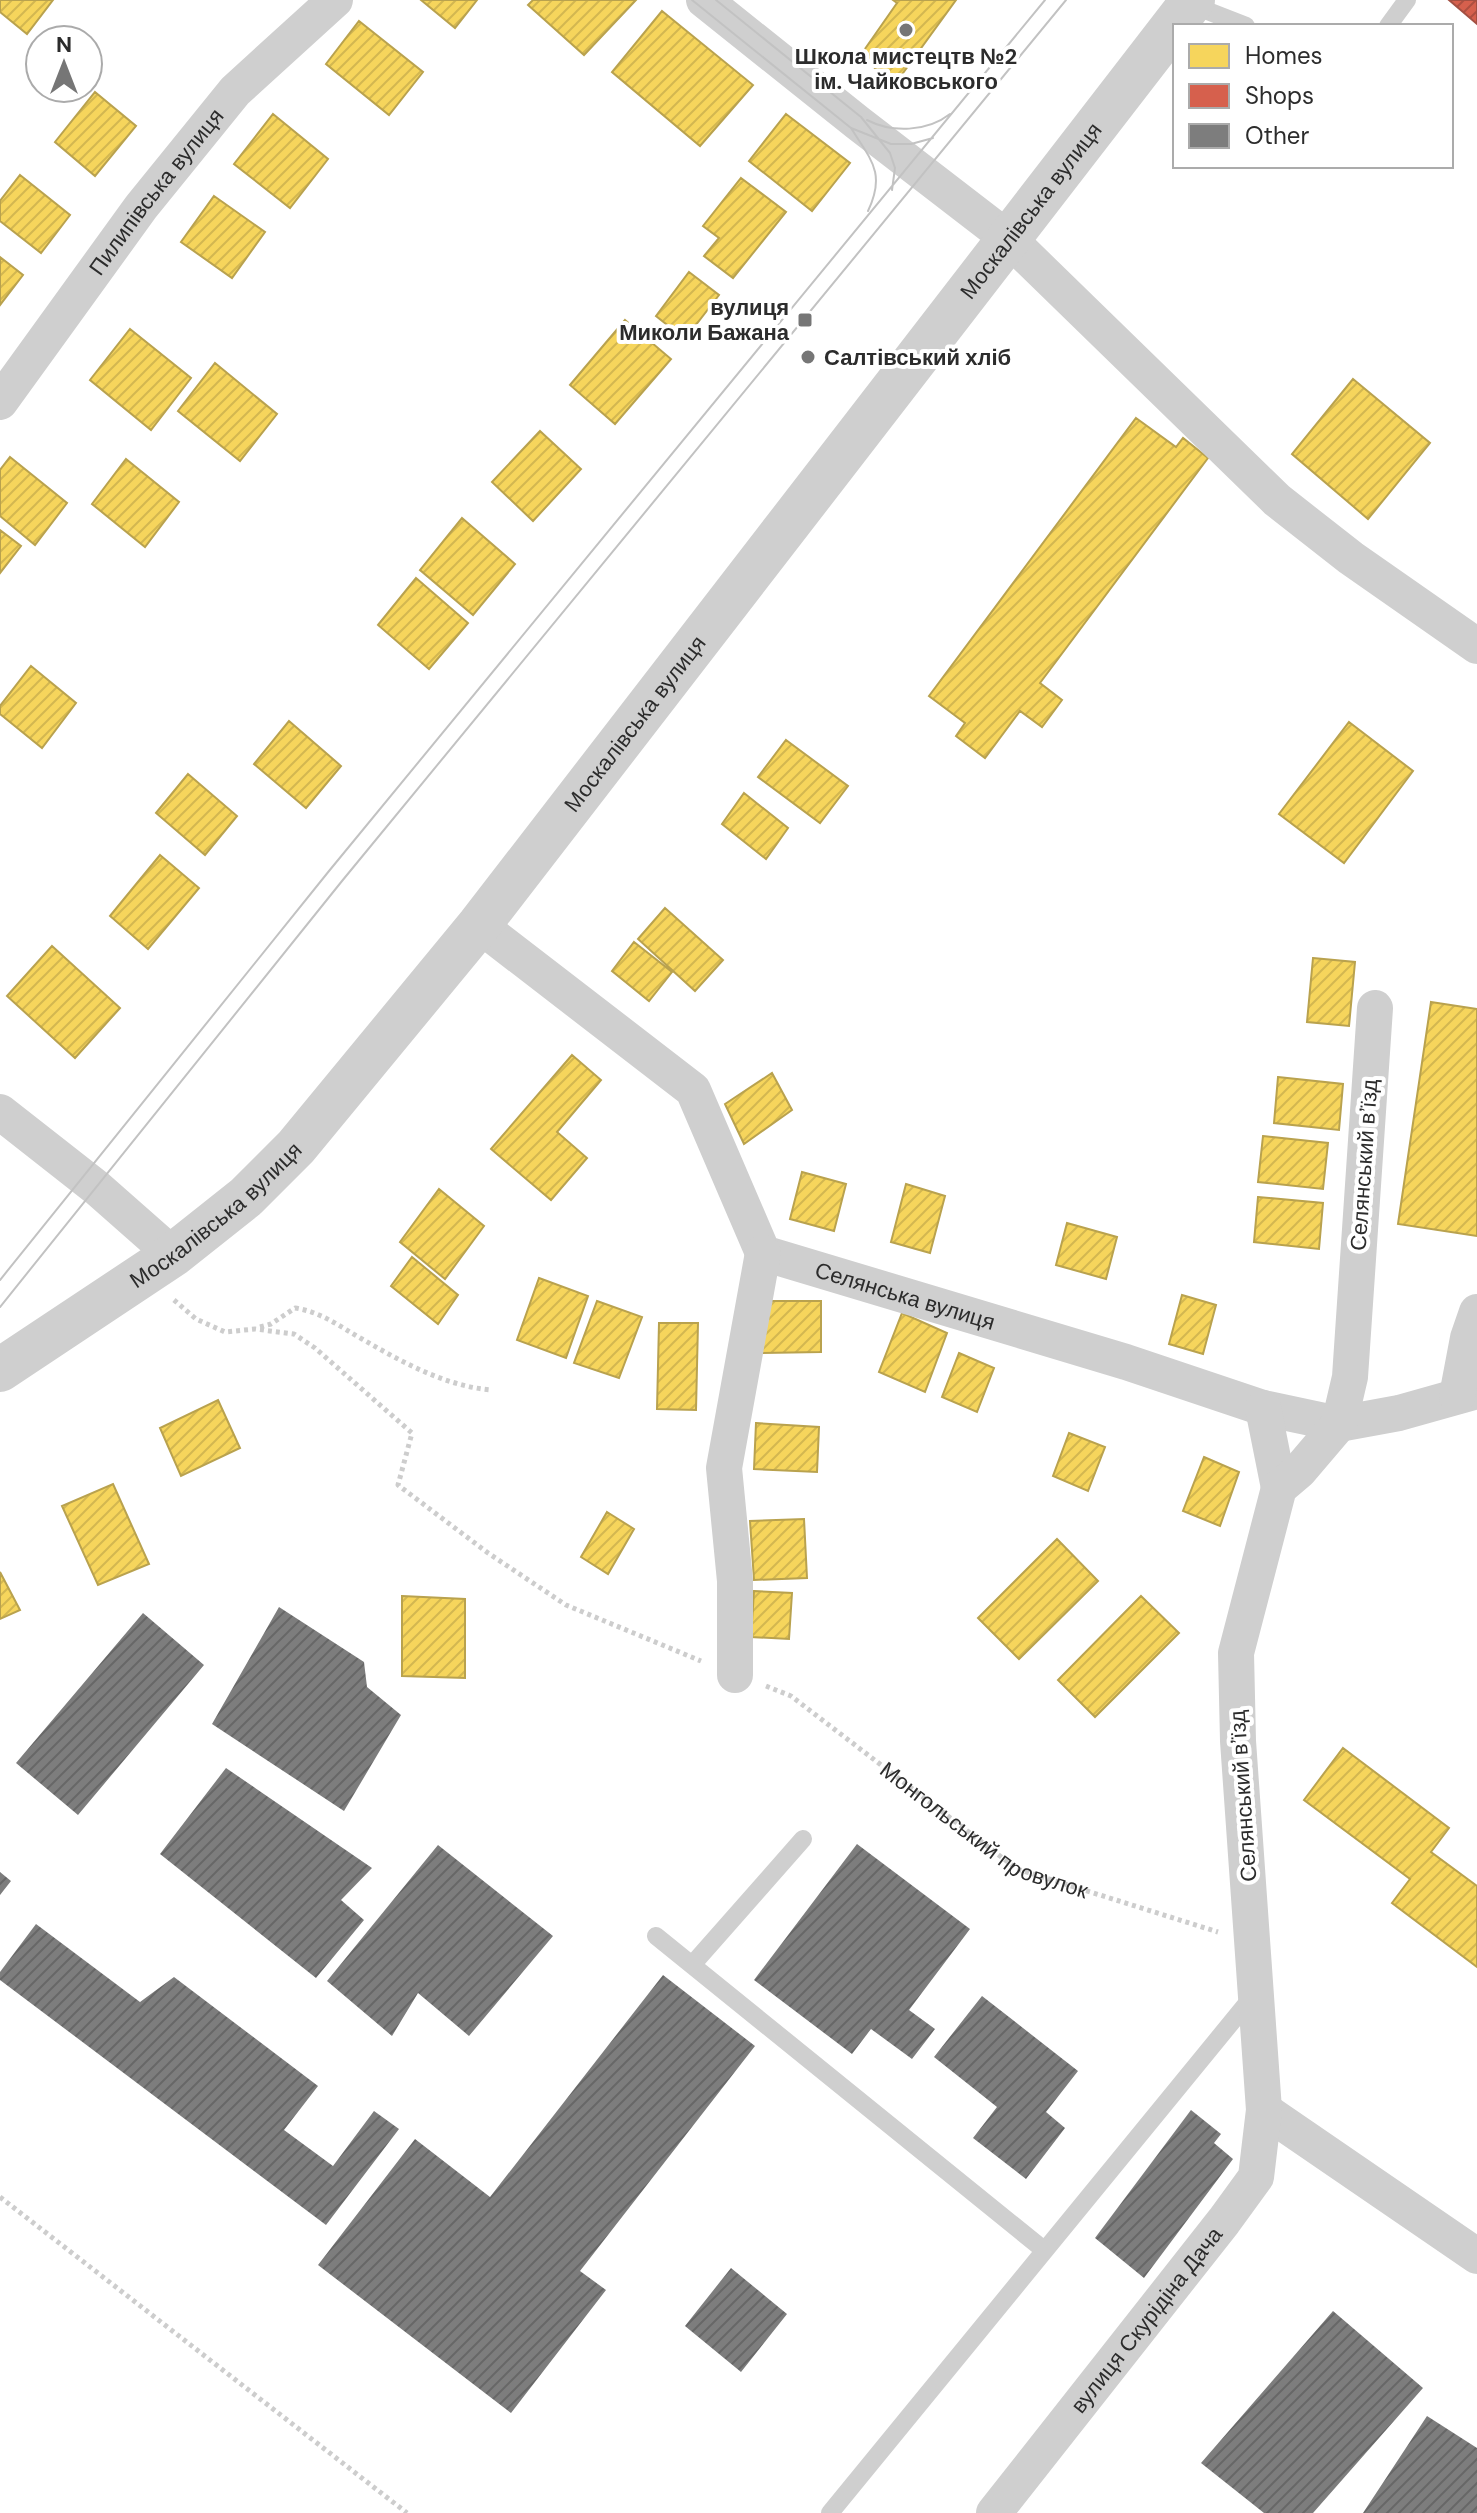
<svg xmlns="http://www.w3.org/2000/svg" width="1477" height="2513" viewBox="0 0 1477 2513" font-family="'DM Sans',sans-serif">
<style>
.homes{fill:url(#homes-hatch);stroke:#b9a24e;stroke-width:2}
.shops{fill:url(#shops-hatch);stroke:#a35043;stroke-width:2}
.building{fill:url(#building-hatch)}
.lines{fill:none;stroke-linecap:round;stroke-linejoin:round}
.path{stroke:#cdcdcd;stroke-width:5;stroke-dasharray:4 4;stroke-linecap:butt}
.service{stroke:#cfcfcf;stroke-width:18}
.minor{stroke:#cfcfcf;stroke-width:36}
.tertiary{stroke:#cfcfcf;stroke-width:44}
.tram{stroke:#c2c2c2;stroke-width:2}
.poi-dot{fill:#767676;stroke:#fff;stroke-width:3}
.labels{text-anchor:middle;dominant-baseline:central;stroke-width:8;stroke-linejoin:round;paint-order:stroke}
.poi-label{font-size:22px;font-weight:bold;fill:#2c2c2c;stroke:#fff}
.street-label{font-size:22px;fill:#2c2c2c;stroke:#fff}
</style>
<defs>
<pattern id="homes-hatch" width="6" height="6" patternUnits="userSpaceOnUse" patternTransform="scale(2)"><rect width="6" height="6" fill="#f6d55c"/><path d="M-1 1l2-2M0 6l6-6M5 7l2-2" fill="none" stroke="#d3b750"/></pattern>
<pattern id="shops-hatch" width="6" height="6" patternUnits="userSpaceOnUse" patternTransform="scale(2)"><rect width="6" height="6" fill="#d6604d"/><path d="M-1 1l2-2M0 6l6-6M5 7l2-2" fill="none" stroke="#ae4f40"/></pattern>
<pattern id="building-hatch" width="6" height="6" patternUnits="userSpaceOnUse" patternTransform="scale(2)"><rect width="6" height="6" fill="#7d7d7d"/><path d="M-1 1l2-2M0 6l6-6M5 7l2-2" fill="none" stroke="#676767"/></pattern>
</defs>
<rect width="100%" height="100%" fill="#fff"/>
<path class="homes" d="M0,0h53l-26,34 -27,-22z
M421,0h56l-22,28z
M533,0h103l-52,55 -56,-50z
M893,0h63l-61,84 -35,-28 37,-53z
M662,11l91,74 -53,61 -88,-74z
M359,21l64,51 -34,43 -63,-51z
M95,92l41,34 -41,50 -40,-34z
M273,114l55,45 -38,49 -56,-44z
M786,114l64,49 -38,48 -63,-50z
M20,175l50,40 -29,38 -41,-32v-20z
M741,178l45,34 -53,66 -29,-22 15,-18 -16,-12z
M214,196l51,36 -33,46 -51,-36z
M0,257l23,18 -23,30z
M689,272l30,23 -34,44 -29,-23z
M625,320l46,39 -56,65 -45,-39z
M130,329l61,49 -40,52 -61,-50z
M215,363l62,51 -37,47 -62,-50z
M1353,379l77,64 -62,76 -76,-65z
M1136,418l40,29 7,-9 25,20 -168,225 22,17 -20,27 -22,-16 -35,47 -29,-22 9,-13 -36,-27z
M540,431l41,38 -48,52 -41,-39z
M10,457l57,46 -32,42 -35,-29v-46z
M126,459l53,43 -34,45 -53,-43z
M462,518l53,46 -42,51 -53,-45z
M0,530l21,16 -21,27z
M416,578l52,45 -39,46 -51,-44z
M31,666l45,37 -34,45 -42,-34v-8z
M289,721l52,45 -35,42 -52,-44z
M1349,722l64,49 -69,92 -65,-49z
M786,740l62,46 -28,37 -62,-46z
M188,774l49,42 -32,39 -49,-42z
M744,793l44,35 -22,31 -44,-35z
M160,855l39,33 -51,61 -38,-33z
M665,908l58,52 -28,31 -57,-52z
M634,942l38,30 -23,29 -37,-30z
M52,946l68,62 -45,50 -68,-62z
M1313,958l42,4 -6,64 -42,-4z
M1431,1002l46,7v227l-79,-12z
M572,1055l29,25 -44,52 30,26 -36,42 -60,-51z
M772,1073l20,37 -48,34 -19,-40z
M1278,1077l65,7 -4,46 -65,-7z
M1263,1136l65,7 -5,46 -65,-7z
M802,1172l44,12 -12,47 -44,-12z
M906,1184l39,12 -15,57 -39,-11z
M439,1189l45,37 -39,53 -45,-37z
M1258,1197l65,6 -4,46 -65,-7z
M1067,1223l50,14 -11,42 -50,-14z
M412,1257l46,38 -20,29 -47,-38z
M539,1278l49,18 -22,62 -49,-18z
M1182,1295l34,10 -13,49 -34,-10z
M597,1301l45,16 -23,61 -45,-15z
M760,1301h61v51l-60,1z
M902,1313l45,20 -22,59 -46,-20z
M659,1323h39l-2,87 -39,-1z
M959,1353l35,15 -17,44 -35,-15z
M218,1400l22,48 -59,28 -21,-48z
M756,1423l63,4 -2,45 -63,-3z
M1069,1433l36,14 -17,44 -35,-15z
M1204,1457l35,15 -19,54 -37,-15z
M113,1484l36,80 -51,21 -36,-79z
M607,1512l27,17 -26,45 -27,-17z
M804,1519l3,59 -53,2 -4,-59z
M1057,1539l41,42 -79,78 -41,-41z
M0,1572l20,38 -20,9z
M754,1591l38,2 -3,46 -38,-2z
M402,1596l63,3v79l-63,-2z
M1141,1596l38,37 -84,84 -37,-37z
M1343,1748l106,80 -18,24 46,34v81l-85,-64 18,-24 -106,-79z"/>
<path class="shops" d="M1449,0h28v24z"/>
<path class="building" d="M279,1607l85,55 3,25 34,28 -57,96 -132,-87z
M143,1613l61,52 -126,150 -62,-52z
M226,1768l146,100 -31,32 23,20 -48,58 -156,-124z
M857,1844l113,85 -61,81 26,19 -23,30 -41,-30 -19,25 -98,-74z
M438,1845l115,91 -84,100 -51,-43 -26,43 -65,-55z
M0,1872l11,9 -11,14z
M36,1924l104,78 34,-25 144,109 -34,44 49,36 41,-55 25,18 -73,96 -326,-245v-8z
M663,1975l92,71 -175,225 26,19 -95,123 -193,-148 97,-126 75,58z
M982,1996l96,75 -32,41 19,16 -39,51 -53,-41 24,-31 -63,-50z
M1191,2110l30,24 -7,9 19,16 -89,119 -49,-40z
M731,2268l56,46 -46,58 -56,-46z
M1333,2311l90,77 -110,125h-49l-63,-50z
M1427,2416l50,32v65h-114z"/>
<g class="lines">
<g class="path">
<path d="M174,1300l22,19 29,13 30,-3 39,5 21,14 97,85 -14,52 90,68 78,52 135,56"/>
<path d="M260,1327l11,-3 24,-16c26,4 44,18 67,31 40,23 83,47 129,51"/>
<path id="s1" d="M766,1686l25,10 226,173 201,63"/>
<path d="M0,2197l407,316"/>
</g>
<path class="service" d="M1190,4l56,22
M1388,26l19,-26
M656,1936l388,314
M692,1965l111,-126
M830,2513l423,-517"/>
<g class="minor">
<path d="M704,0l154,123 152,117 267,260 74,58 126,88"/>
<path id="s2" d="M0,402l141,-195 94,-116 100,-91"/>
<path id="s3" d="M479,925l214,165 70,163 363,109 137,46 76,16 60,-11 78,-22"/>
<path d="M0,1112l97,76 76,67"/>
<path d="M1457,1396l11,-58 9,-26"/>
<path d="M1263,1408l16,80"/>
<path d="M735,1675v-94l-11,-113 39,-215"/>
<path d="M1264,2110l213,146"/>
<path id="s4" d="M994,2513l230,-292 32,-44 8,-67 -26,-369 -2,-88 43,-165 20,-17 40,-47 11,-47 25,-369"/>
</g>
<path class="tertiary" id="s5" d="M0,1370l173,-115 73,-58 50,-50 183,-222 714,-925"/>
<path class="tram" d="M692,0l159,128 40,16h20l22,-6
M716,0l145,117 29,36 5,15 -3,22
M867,120c25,13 60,12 83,-6
M851,128c20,32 35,45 17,83
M0,1280l329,-409 716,-871
M0,1307l342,-426 724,-881"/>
</g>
<g class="poi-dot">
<circle cx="906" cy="30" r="8"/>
<rect x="797" y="312" width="16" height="16" rx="4"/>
<circle cx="808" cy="357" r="8"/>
</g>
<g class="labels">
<g class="poi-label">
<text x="906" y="56">Школа мистецтв №2<tspan x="906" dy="25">ім. Чайковського</tspan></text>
<text x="789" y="307" text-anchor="end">вулиця<tspan x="789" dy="25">Миколи Бажана</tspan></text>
<text x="824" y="357" text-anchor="start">Салтівський хліб</text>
</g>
<g class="street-label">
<text stroke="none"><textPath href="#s2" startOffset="262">Пилипівська вулиця</textPath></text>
<text stroke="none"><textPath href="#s5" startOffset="1562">Москалівська вулиця</textPath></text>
<text stroke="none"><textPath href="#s5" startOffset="914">Москалівська вулиця</textPath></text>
<text transform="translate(1364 1165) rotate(-86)">Селянський вʼїзд</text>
<text stroke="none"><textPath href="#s5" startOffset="266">Москалівська вулиця</textPath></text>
<text stroke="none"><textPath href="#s3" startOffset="596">Селянська вулиця</textPath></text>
<text transform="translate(1243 1796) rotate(-94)">Селянський вʼїзд</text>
<text stroke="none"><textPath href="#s1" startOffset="264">Монгольський провулок</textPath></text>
<text stroke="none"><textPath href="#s4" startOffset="246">вулиця Скурідіна Дача</textPath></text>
</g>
</g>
<rect x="1173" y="24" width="280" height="144" fill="#ffffff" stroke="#ababab" stroke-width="2"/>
<rect x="1189" y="44" width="40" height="24" fill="#f6d55c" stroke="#ababab" stroke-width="2"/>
<text x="1245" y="64" font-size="24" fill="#2c2c2c">Homes</text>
<rect x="1189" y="84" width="40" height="24" fill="#d6604d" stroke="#ababab" stroke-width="2"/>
<text x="1245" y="104" font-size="24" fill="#2c2c2c">Shops</text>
<rect x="1189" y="124" width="40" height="24" fill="#7d7d7d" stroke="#ababab" stroke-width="2"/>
<text x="1245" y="144" font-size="24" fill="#2c2c2c">Other</text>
<g transform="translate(64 64)"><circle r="38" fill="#ffffff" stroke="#ababab" stroke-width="2"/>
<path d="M0-6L14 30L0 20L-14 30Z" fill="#767676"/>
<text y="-12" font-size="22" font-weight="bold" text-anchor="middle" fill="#2c2c2c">N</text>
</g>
</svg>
